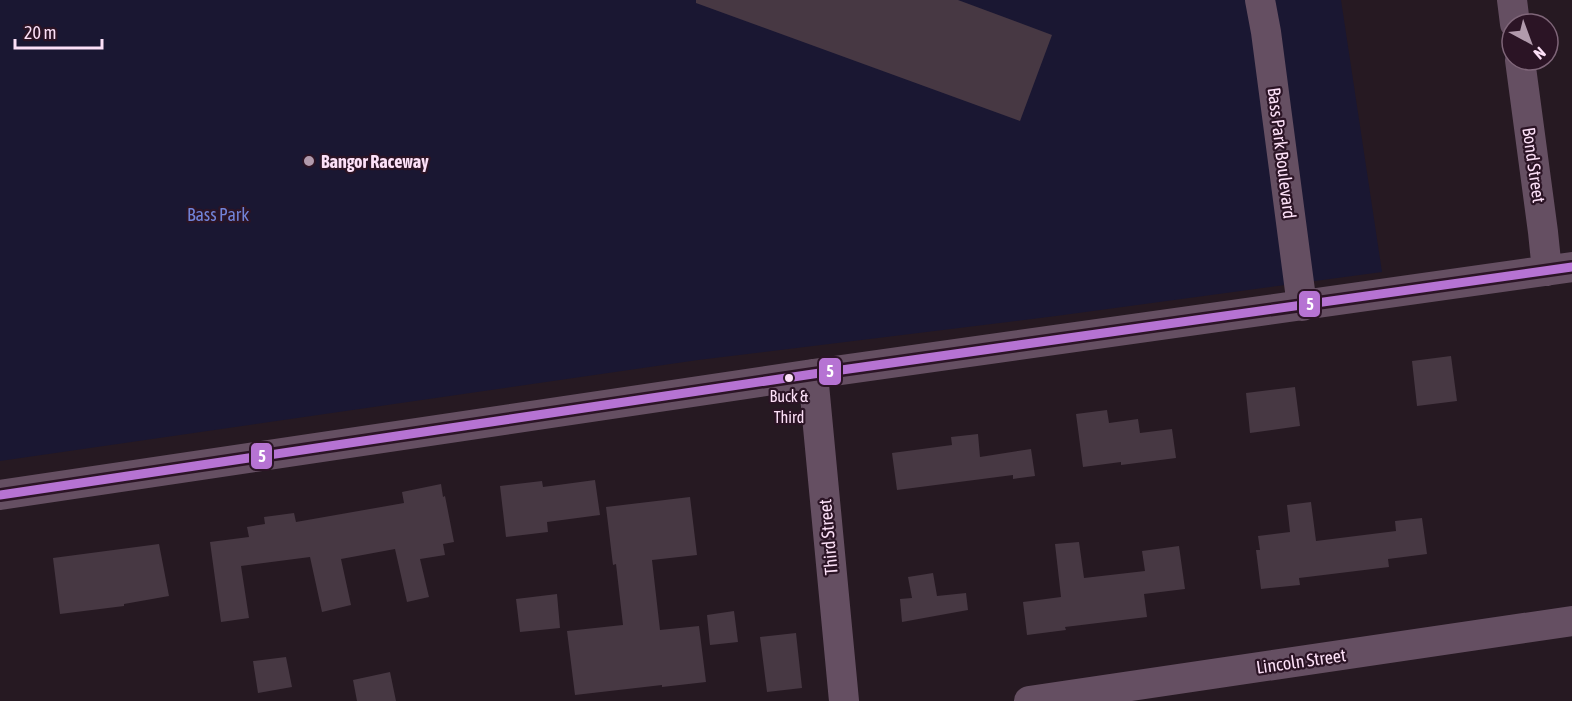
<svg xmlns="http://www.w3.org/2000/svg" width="1572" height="701" viewBox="0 0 1572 701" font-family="'Asap Condensed',sans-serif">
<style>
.green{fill:#1a1732}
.building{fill:#473843}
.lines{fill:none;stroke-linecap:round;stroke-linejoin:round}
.street{stroke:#654f62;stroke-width:30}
.bus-1-casing{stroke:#2b1425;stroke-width:14}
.bus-1{stroke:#b673d3;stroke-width:9}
.poi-dot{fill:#b19aac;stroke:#2b1425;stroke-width:2}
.bus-dot{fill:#fce0f7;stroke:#2b1425;stroke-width:2}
.labels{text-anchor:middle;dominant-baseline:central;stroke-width:4.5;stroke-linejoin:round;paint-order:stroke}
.bus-label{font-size:16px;fill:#fce0f7;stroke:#2b1425}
.street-label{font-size:18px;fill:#fce0f7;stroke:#2b1425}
.poi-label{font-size:18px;font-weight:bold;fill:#fce0f7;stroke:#2b1425;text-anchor:start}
.park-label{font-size:18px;fill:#7183d8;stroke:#2b1425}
.line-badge{stroke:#2b1425;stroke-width:2}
.badge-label{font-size:16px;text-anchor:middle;font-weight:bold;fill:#fff}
</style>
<rect width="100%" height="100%" fill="#261922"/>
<path class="green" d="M0,0h1341l41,272 -326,44 -358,44 -698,101z"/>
<path class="building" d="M696,0h262l94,35 -32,86 -324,-118z
M1451,356l6,45 -40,5 -5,-45z
M1295,387l5,39 -50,7 -4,-40z
M1107,410l2,13 29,-4 2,14 32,-4 4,29 -55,7v-3l-38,5 -7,-53z
M978,434l2,23 51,-8 4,27 -22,3v-4l-116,15 -5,-37 60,-8 -1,-8z
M595,480l5,35 -53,7 1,10 -42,5 -6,-51 42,-5 1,6z
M441,484l2,13 2,-1 9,46 -11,2 2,11 -25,4 9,38 -22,5 -12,-53 -54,10 10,46 -29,7 -12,-55 -69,9 8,52 -28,4 -11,-80 39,-5 -2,-10 18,-3 -1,-7 30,-4 2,9 108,-19 -2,-11z
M690,497l7,58 -45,5 8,70 39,-4 7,56 -44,5v-2l-87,10 -8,-64 56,-6 -7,-61 -3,1 -7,-58z
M1311,502l5,39 80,-10 -1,-10 27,-3 5,36 -39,5 1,8 -90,11 1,7 -39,4 -5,-39h4l-2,-14 32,-4 -3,-27z
M1079,542l5,36 61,-7 -3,-20 37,-5 6,43 -41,5 3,23 -82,10 1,3 -39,5 -4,-33 38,-5 -6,-53z
M159,544l10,52 -45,8v2l-64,8 -7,-56z
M933,573l4,23 29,-3 2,17 -66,12 -2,-23 12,-1 -4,-21z
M557,594l3,34 -40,4 -4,-33z
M734,611l4,31 -28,3 -3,-30z
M796,633l6,55 -35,4 -7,-55z
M286,657l6,30 -34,6 -5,-32z
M390,672l6,29h-39l-4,-21z"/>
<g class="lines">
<path class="street" d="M1260,0l6,32 36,274
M1512,0l3,24
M1520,60l23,172 4,39
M813,374l31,327
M0,495l813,-121 759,-107
M1029,701l543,-80"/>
<defs>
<path id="bus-1" d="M0,495l813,-121 759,-107"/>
</defs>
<use href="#bus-1" class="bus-1-casing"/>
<use href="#bus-1" class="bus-1"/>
</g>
<circle class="poi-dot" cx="309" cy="161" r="6"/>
<circle class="bus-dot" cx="789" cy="378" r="5"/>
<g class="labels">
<g class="bus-label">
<text x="789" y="396">Buck &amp;<tspan x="789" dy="21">Third</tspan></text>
</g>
<g class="street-label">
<text transform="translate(1282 153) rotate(83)">Bass Park Boulevard</text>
<text transform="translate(1534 165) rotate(82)">Bond Street</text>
<text transform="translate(828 537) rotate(-95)">Third Street</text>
<text transform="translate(1301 661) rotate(-8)">Lincoln Street</text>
</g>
<g class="poi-label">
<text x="321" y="161">Bangor Raceway</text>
</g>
<g class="park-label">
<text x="218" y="214">Bass Park</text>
</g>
</g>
<g class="line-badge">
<rect x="1298" y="290" width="23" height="28" rx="6" fill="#b673d3"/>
<rect x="818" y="357" width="24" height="29" rx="6" fill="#b673d3"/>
<rect x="250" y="442" width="23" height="28" rx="6" fill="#b673d3"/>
</g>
<g class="badge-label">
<text x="1310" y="310">5</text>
<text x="830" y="377">5</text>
<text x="262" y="462">5</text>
</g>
<g transform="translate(1530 42) rotate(139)"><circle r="28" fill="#2b1425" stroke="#7f6679" stroke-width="1.5"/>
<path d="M0-4.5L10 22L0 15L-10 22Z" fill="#b19aac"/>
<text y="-9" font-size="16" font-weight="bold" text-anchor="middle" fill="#fce0f7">N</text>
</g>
<path d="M15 39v9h87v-9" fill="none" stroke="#fce0f7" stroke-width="3"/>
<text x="24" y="39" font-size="18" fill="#fce0f7" stroke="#2b1425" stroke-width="4.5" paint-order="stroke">20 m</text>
</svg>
